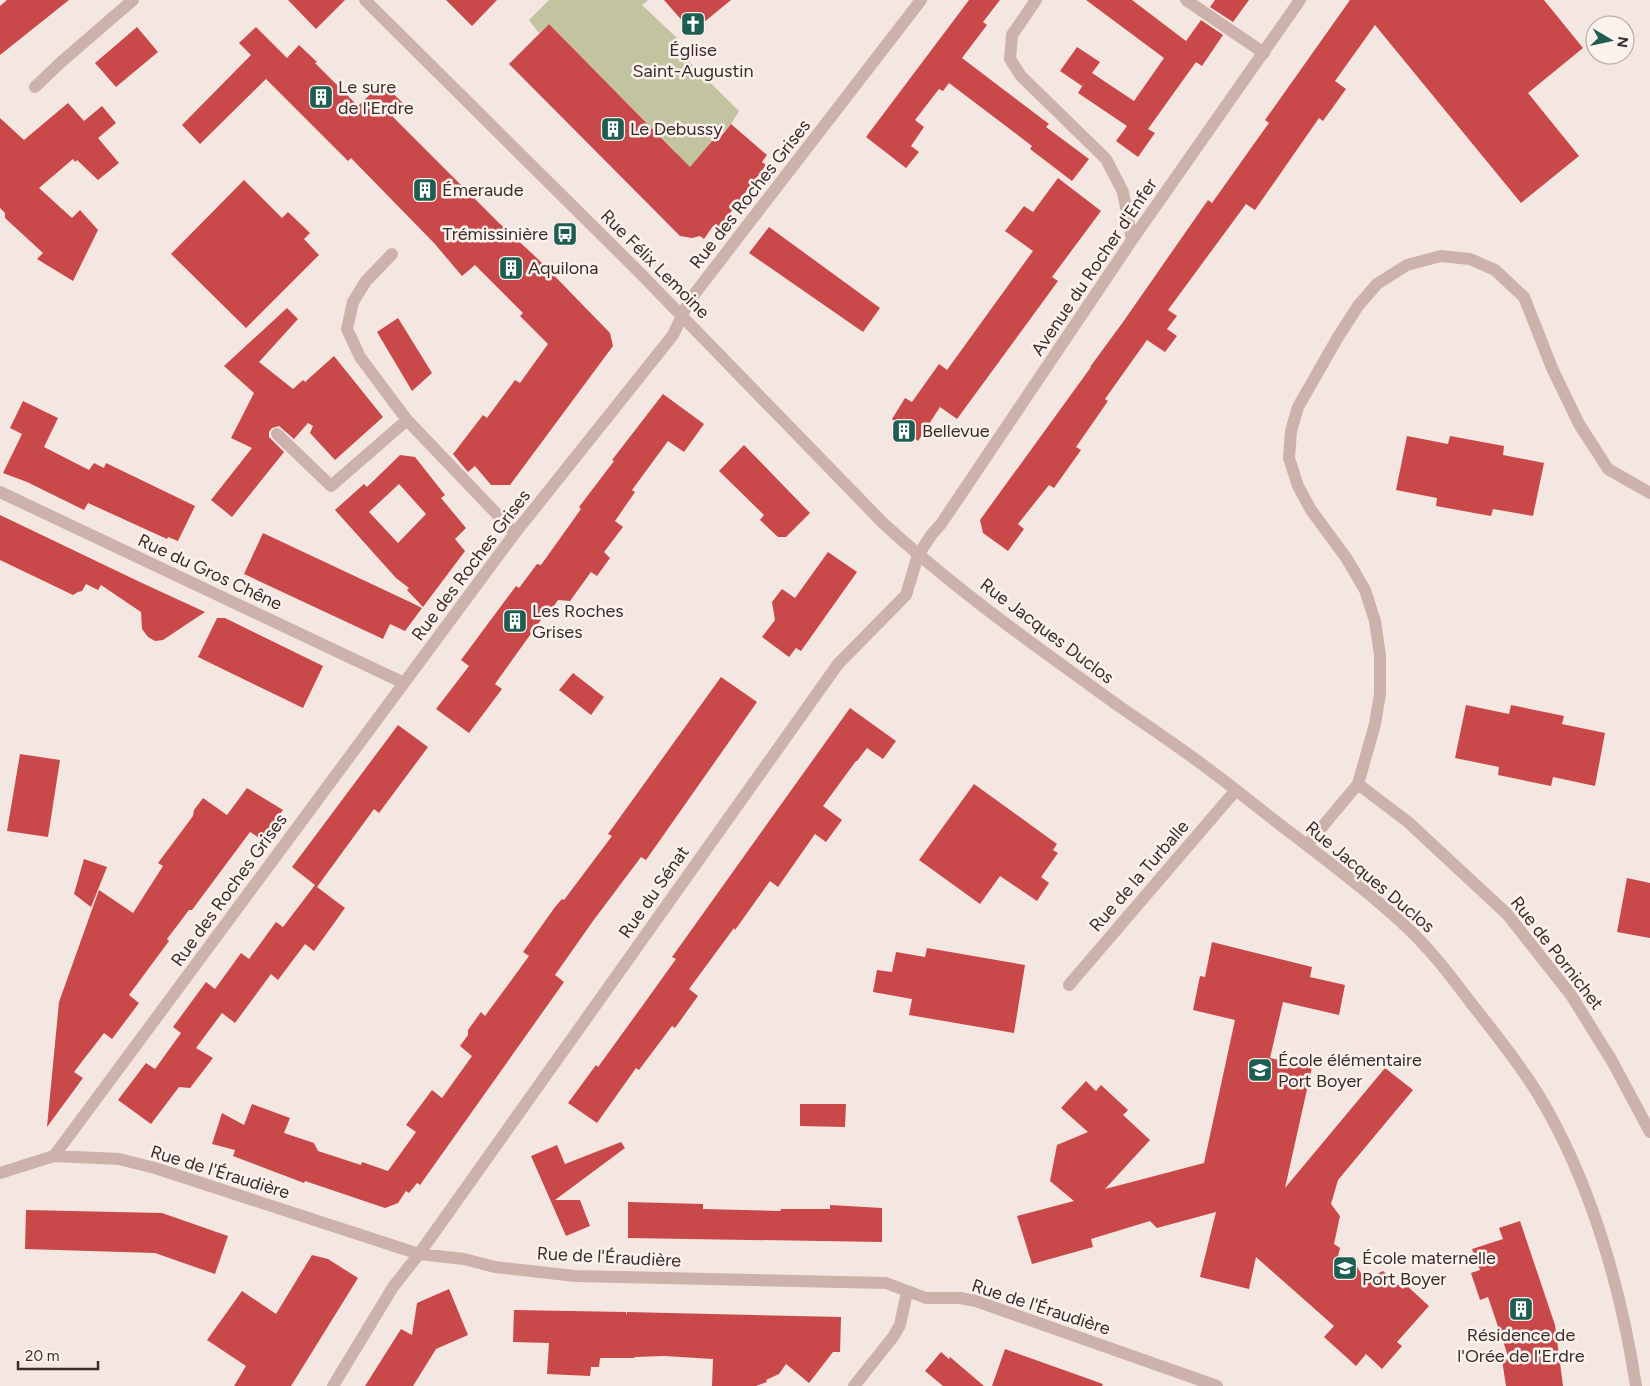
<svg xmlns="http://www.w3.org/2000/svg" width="1650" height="1386" viewBox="0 0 1650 1386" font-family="Figtree,sans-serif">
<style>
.green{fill:#c1c49f}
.building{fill:#c9494a;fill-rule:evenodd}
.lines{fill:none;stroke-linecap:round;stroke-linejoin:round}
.minor{stroke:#cdb2ab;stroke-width:12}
.labels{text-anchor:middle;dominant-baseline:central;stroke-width:5;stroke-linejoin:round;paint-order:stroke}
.poi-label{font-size:18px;fill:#3b2c2b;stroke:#fbf1ed;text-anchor:start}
.street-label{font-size:18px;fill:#3b2c2b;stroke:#fbf1ed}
</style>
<rect width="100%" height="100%" fill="#f4e6e0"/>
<path class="green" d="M549,0h99l-6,5 36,34 -3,9 64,63 -8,13 -43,45 -13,-18 -126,-127 -10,9 -10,-13z"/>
<path class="building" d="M7,0h62l-69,55v-49z
M288,0h57l-29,29z
M446,0h51l-25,26z
M664,0h67l-39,32z
M969,0h31l-17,22 4,3 -25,33 87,66 -3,3 43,32 -17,22 -42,-32 2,-3 -83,-63 -6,8 -4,-2 -24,31 9,7 -13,19 8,6 -13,16 -40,-31z
M1086,0h46l54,41 15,-21 22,15 -21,31 -6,-4 -48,67 7,4 -17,24 -22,-16 11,-15 -49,-33 8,-13 -4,6 -22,-15 17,-24 23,15 -8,11 42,28 30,-43z
M1215,0h34l-16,22 -23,-15z
M1350,0h194l39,48 -55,45 51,63 -58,47 -146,-178 -40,56 11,8 -23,32 -4,-3 -64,92 -9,-6 -78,106 9,6 -10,13 10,7 -12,16 -18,-12 -42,59 3,2 -32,46 5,3 -27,38 -5,-3 -31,39 6,5 -16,22 -25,-18 -3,-13 111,-153h-1l33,-45 85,-122 4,3 44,-62 13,-18 -4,-3z
M549,24l141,143 29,-34 3,2 9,-11 36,31 -5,7 4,3 -48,64 -5,-3 -9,13 -4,-3 -8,2 -12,-2 -171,-172z
M137,27l21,25 -42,35 -21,-24z
M256,27l31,31 12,-13 18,17 -2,1 43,43 24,-23 23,22 -12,12 106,106 40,37 71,73 3,13 -103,139h-19l-16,-19 -7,6 -15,-18 30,-39 4,3 28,-38 5,3 28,-39 -28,-28 3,-3 -48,-48 -13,11 -28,-33 -83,-85 -3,3 -82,-82 -66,65 -18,-19 69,-70 -12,-12z
M68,103l16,18 18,-15 14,17 -18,15 21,25 -21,17 -21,-20 -2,2 -2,-3 -34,29 33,30 8,-8 18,20 -25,51 -36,-22 6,-6 -38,-35v-5l-5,-5v-90l24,22z
M1058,178l43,33 -49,66 6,4 -101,138 -17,-12 -22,34 -26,-22 13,-21 7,4 27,-38 8,6 86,-119 -28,-20 19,-25 9,6z
M244,180l38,38 6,-6 22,21 -6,6 15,16 -73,73 -75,-74z
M769,227l111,81 -17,24 -114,-79z
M287,308l11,11 -39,43 34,27 10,-9 2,2 29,-26 49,61 -48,43 -25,-27 3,-7 -5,-3 -14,16 -15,-13 -7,2 -3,4v5l15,15 -52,65 -21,-17 41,-52 -21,-10 23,-45 -30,-27z
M398,318l34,55 -20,18 -35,-59z
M663,394l41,30 -20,28 -16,-11 -36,49 3,2 -20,29 8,6 -19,25 6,6 -13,18 -6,-4 -21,29 -12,-1 -8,12 -2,-2 -53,74 7,5 -33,44 -33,-24 33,-43 -8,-6 55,-74 3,2 18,-24 4,1 40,-56 -2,-2 35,-46 -2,-1z
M23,401l35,17 -14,29 45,23 5,-7 10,5 2,-5 89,43 -17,35 -10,-4 -1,2 -79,-36 -4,7 -57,-28 -24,-9 19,-39 -12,-6z
M1407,436l41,8 2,-8 54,10 -1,9 41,8 -11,53 -40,-7 -2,7 -55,-10 1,-8 -41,-8z
M744,445l66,68 -24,24h-8l-18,-17 4,-5 -45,-44z
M400,455l15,2 30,38 -4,3 25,30 -11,11 10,12 -42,56 -16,-17 2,-2 -13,-10 -61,-68 29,-26 3,3zM399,484l27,30 -28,29 -29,-31z
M0,515l142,68 63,29 -42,28 -8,1 -7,-4 -6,-8 -1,-17 -40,-27 -3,5 -12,-6 -4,7 -4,1 -5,3 -73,-35z
M263,533l147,69 12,6 -17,23 -15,-7 -7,15 -139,-65z
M828,552l29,20 -56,79 -5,-3 -7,9 -27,-20 13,-17 -3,-18 10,-13 13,9z
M217,618h8l98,48 -20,42 -105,-51z
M573,673l31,24 -13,18 -32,-25z
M721,677l36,25 -111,158 -5,-3 -48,64 -38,54 9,7 -144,203 -3,-2 -8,10 -3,-2 -8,12 -13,5 -80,-27 -1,2 -71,-27 2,-6 -23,-6 10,-31 22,12 8,-21 38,14 -6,15 30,10 4,8 43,14 1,-3 26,9 28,-39 -10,-7 26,-35 10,8 30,-42 -12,-10 8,-11v-5l13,-18 4,4 44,-60 -6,-4 32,-45 7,-8 2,1 48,-64 -4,-2z
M1466,705l43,9 2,-9 53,11 -2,8 43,9 -10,53 -42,-9 -2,9 -53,-11 1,-8 -44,-9z
M850,708l46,33 -13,18 -16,-11 -10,13h-1l-33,45 19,14 -16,22 -11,-8 -37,53 -8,-6 -35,49 -1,-2 -45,61 9,7 -23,32 -3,-2 -33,44 -3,-2 -39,55 -29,-20 28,-38 2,2 45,-62 33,-46 -4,-2z
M398,725l30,22 -49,66 -5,-4 -57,78 28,21 -31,43 -9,-7 -27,36 -7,-6 -36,49 -13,-10 -26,35 17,10 -23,30 -11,-1 -28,37 -33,-24 28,-37 9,6 26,-36 -8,-6 33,-45 9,7 26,-36 8,6 27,-37 7,5 32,-42 -23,-18z
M20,754l40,6 -12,77 -41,-6z
M974,784l83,60 -4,6 5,3 -17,24 8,6 -12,18 -37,-25 -20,28 -61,-44z
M247,788l36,22 -22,29 -11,-7 -58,78h-3l-22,29 2,2 -40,54 10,8 -27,36 -8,-6 -30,39 9,6 -36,49 12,-125 40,-112 34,23 30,-47 -5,-3 35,-47 1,-6 9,-12 24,17z
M84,859l23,8 -16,40 -17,-13z
M1627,878l23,5v55l-33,-6z
M1212,942l100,25 -2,10 35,8 -6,30 -56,-13 -13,56 42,9 -27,121 100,-120 28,22 -75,90 -7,24 9,12 -6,28 6,4 -2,8 18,9 9,15 18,-9 20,18 3,-4 23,21 -32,36 5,4 -20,23 -16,-15 -10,12 -32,-29 10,-11 -78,-69 -7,32 -49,-12 16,-65 -59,16 -7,-7 -59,18 2,8 -61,17 -15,-48 57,-15 -24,-20 7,-36 31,-13 -27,-24 25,-27 10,10 5,-6 27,25 -5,5 27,25 -45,49 99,-26 31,-143 -42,-10 7,-34 5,1z
M927,948l98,17 -11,68 -105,-18 3,-16 -39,-7 4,-22 15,2 4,-20 29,5z
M800,1104h46l-1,23 -45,-1z
M621,1142l4,6 -70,52h25l10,26 -24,10 -35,-80 26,-11 8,19z
M628,1202l75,2v5l77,2 1,-2h49v-4l52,3v34l-254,-4z
M26,1210l136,3 66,23 -13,38 -60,-21 -130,-4z
M1520,1221l35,104 8,61h-57l-4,-26 7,-1 -21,-62 -8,3 -9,-27 9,-3 -8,-21 31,-10 -4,-11z
M312,1255l16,4 30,19 -67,108h-57l12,-20 -39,-26 35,-49 34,23z
M449,1289l19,46 -32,14 -23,37h-48l36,-57 11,6 5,-32z
M514,1310l112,2 1,3v-3l214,5 -1,35h-7l-24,31 -23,-19 -7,10 -13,6 1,2 -11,4h-44l1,-27 -49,-3 -29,1 -1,1h-34l-1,9h-8l-1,9 -43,-2 2,-31 -36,-1z
M1005,1349l98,35 -1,2h-110z
M941,1352l8,7 1,-2 34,29h-41l-18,-15z"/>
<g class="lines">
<path class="minor" d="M365,0l275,273 243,250c74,68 158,127 240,186 31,21 62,42 92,65 27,20 53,42 80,62 36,28 73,55 106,86 27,24 49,53 70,81 24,30 47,59 67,91 52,86 83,193 98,292
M1036,0l-24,35 -2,24 11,17 85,83 17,33 9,48
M1186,0l78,53
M35,87l25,-24 73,-63
M392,254l-26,27 -13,21 -6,27 13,28 47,63 108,113
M277,434l54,52 76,-66
M0,492l404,191
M1358,784l50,38 99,92 64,81 41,66 38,71
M1307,845l51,-61 17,-60 5,-30v-39l-5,-34 -10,-31 -18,-31 -36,-49 -13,-24 -9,-28 2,-27 7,-24 40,-70 20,-31 19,-22 30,-19 34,-9 29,3 25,11 29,27 28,71 27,56 29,45 42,24
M1069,985l167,-195
M54,1156l461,-623 158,-198 16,-34 232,-301
M0,1173l54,-17 65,3 36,9 264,86 45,5 31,8 80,9 311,7 40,15h34l16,3 241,85
M333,1386l60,-99 26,-33 419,-590 68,-69 12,-40 14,-21 9,-10 191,-284 168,-240
M854,1386l39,-49 7,-12 7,-33"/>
</g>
<defs>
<symbol id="church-square" viewBox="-11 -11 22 22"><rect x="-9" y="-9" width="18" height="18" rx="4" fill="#1e5e52" stroke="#fbf1ed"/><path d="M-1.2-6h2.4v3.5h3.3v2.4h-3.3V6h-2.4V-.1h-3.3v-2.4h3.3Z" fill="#fff"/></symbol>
<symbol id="building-square" viewBox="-11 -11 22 22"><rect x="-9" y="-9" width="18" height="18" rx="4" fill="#1e5e52" stroke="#fbf1ed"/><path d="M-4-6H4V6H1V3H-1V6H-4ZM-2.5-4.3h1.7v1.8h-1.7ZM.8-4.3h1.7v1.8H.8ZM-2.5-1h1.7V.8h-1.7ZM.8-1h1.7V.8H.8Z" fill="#fff"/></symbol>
<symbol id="bus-square" viewBox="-11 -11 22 22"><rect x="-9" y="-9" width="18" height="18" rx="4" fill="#1e5e52" stroke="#fbf1ed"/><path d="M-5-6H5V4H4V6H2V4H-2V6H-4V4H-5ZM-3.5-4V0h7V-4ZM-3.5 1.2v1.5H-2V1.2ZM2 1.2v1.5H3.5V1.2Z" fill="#fff"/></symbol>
<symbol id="school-square" viewBox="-11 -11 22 22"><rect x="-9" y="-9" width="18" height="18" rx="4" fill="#1e5e52" stroke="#fbf1ed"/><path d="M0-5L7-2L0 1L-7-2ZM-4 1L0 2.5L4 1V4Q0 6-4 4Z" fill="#fff"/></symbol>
</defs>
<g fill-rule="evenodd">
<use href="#church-square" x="679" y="10" width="28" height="28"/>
<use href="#building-square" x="307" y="83" width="28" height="28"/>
<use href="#building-square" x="599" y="115" width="28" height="28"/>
<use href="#building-square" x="411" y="176" width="28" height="28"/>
<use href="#bus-square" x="551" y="220" width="28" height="28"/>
<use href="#building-square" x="497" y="254" width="28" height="28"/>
<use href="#building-square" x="890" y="417" width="28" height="28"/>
<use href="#building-square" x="501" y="607" width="28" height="28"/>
<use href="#school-square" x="1246" y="1056" width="28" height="28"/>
<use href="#school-square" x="1331" y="1254" width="28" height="28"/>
<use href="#building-square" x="1507" y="1295" width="28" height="28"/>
</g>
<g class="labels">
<g class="poi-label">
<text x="693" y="50" text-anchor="middle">Église<tspan x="693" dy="21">Saint-Augustin</tspan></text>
<text x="338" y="87">Le sure<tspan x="338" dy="21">de l'Erdre</tspan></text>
<text x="630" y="129">Le Debussy</text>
<text x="442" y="190">Émeraude</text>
<text x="548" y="234" text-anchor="end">Trémissinière</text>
<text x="528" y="268">Aquilona</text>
<text x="922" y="431">Bellevue</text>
<text x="532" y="611">Les Roches<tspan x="532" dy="21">Grises</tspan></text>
<text x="1278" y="1060">École élémentaire<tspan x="1278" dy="21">Port Boyer</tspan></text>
<text x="1362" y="1258">École maternelle<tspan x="1362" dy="21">Port Boyer</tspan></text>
<text x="1521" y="1335" text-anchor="middle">Résidence de<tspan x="1521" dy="21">l'Orée de l'Erdre</tspan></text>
</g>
<g class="street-label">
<text transform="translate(750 194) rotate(-52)">Rue des Roches Grises</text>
<text transform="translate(655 264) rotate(45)">Rue Félix Lemoine</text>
<text transform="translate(1094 267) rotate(-56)">Avenue du Rocher d'Enfer</text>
<text transform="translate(471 565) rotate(-53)">Rue des Roches Grises</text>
<text transform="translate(210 572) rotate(25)">Rue du Gros Chêne</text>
<text transform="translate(1047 631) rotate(37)">Rue Jacques Duclos</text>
<text transform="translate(1139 876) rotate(-49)">Rue de la Turballe</text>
<text transform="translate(1370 877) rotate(40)">Rue Jacques Duclos</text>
<text transform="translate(229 890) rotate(-54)">Rue des Roches Grises</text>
<text transform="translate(654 892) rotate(-55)">Rue du Sénat</text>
<text transform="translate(1557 953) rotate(52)">Rue de Pornichet</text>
<text transform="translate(220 1172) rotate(17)">Rue de l'Éraudière</text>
<text transform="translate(609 1257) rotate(3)">Rue de l'Éraudière</text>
<text transform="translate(1041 1307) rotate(18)">Rue de l'Éraudière</text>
</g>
</g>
<g transform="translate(1610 40) rotate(99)"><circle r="24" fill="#fbf1ed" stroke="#aea29f"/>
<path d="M0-4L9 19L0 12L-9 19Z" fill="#1e5e52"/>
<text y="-8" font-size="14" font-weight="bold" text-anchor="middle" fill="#3b2c2b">N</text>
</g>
<path d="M18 1361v8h80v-8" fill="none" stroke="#3b2c2b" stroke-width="2.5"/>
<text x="25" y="1361" font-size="15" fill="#3b2c2b" stroke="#fbf1ed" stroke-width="4" paint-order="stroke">20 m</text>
</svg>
